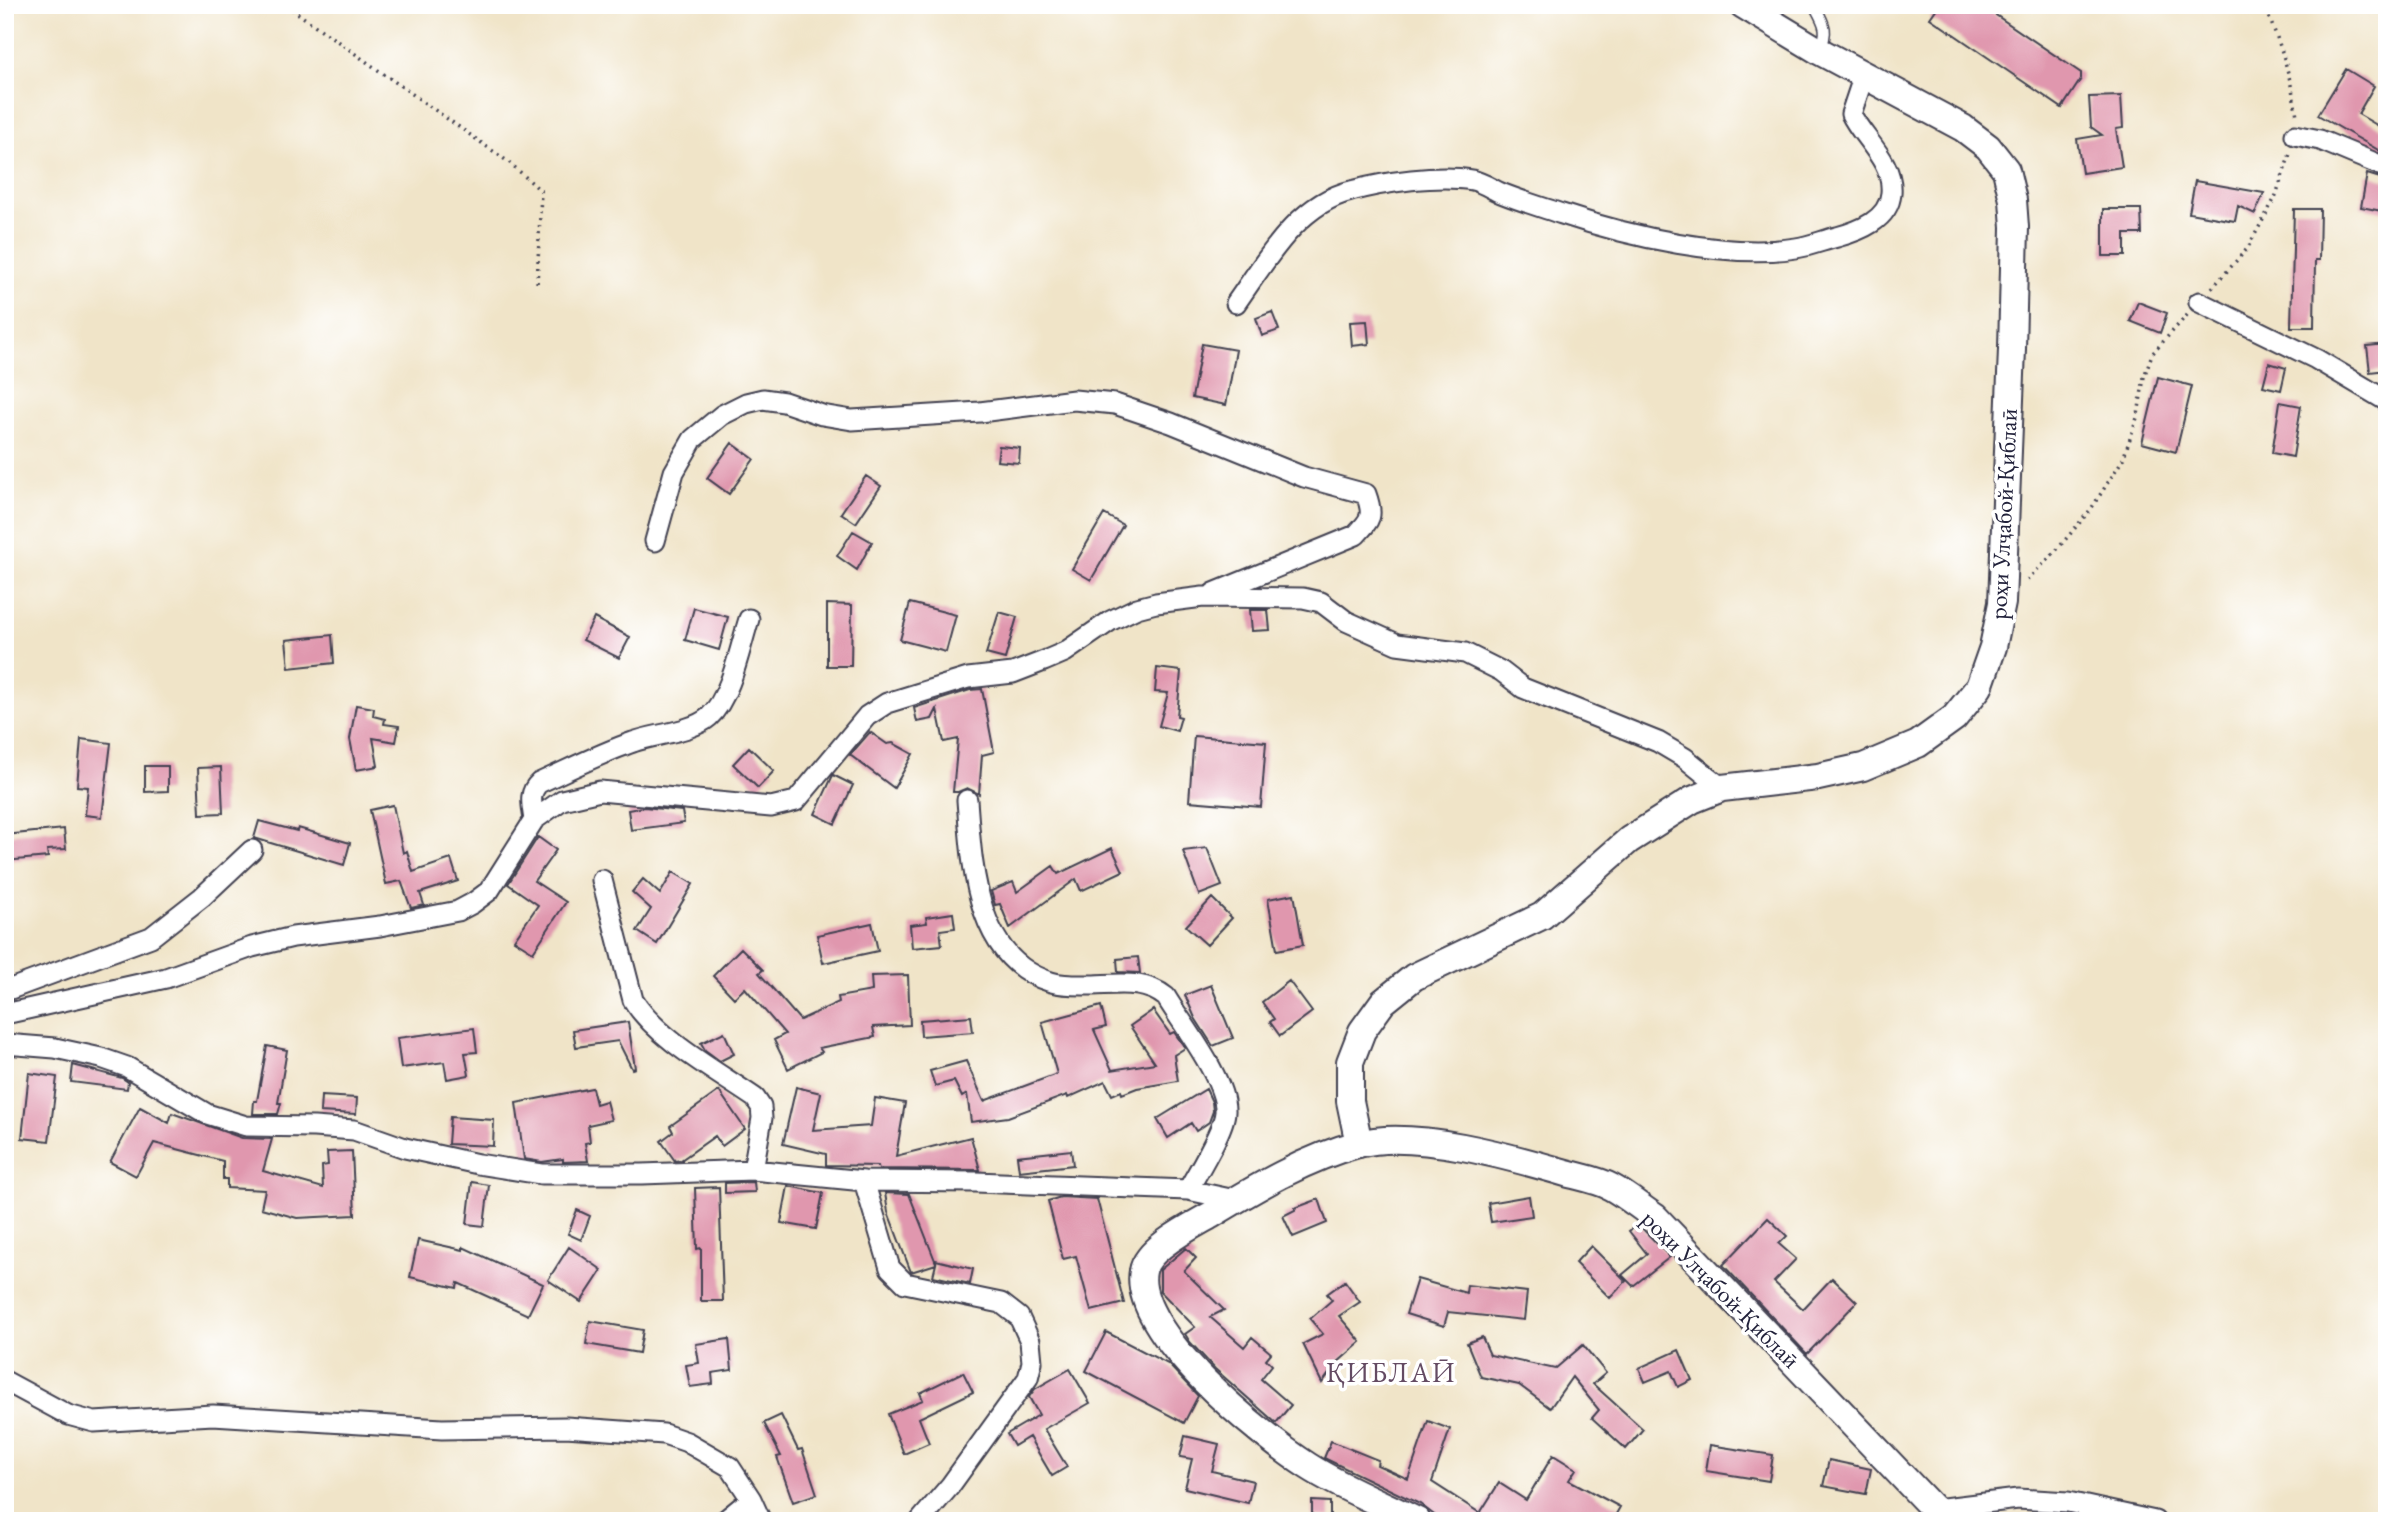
<svg xmlns="http://www.w3.org/2000/svg" width="2392" height="1526" viewBox="0 0 2392 1526" font-family="'EB Garamond',serif">
<style>
.building{fill:#e097ae}
.lines{fill:none;stroke-linecap:round;stroke-linejoin:round}
.lane-casing{stroke:#413f50;stroke-width:13}
.street-casing{stroke:#413f50;stroke-width:23}
.secondary-casing{stroke:#413f50;stroke-width:30}
.path{stroke:#413f50;stroke-width:3.5;stroke-dasharray:2 5;stroke-linecap:butt}
.lane{stroke:#fff;stroke-width:10}
.street{stroke:#fff;stroke-width:19}
.secondary{stroke:#fff;stroke-width:26}
.labels{text-anchor:middle;dominant-baseline:central;stroke-width:7;stroke-linejoin:round;paint-order:stroke}
.street-label{font-size:24px;fill:#22223b;stroke:#fff}
.quarter-label{font-size:28px;letter-spacing:2px;fill:#644b63;stroke:#fff}
</style>
<rect width="100%" height="100%" fill="#fff"/>
<filter id="ink" filterUnits="userSpaceOnUse"><feTurbulence type="fractalNoise" baseFrequency=".0143" numOctaves="2"/><feDisplacementMap in="SourceGraphic" scale="14" xChannelSelector="R" yChannelSelector="G"/><feConvolveMatrix kernelMatrix="1 2 1 2 8 2 1 2 1" color-interpolation-filters="sRGB"/></filter>
<filter id="wash" filterUnits="userSpaceOnUse"><feTurbulence type="fractalNoise" baseFrequency=".00686" numOctaves="4" result="noise"/><feDisplacementMap in="SourceGraphic" scale="28" xChannelSelector="R" yChannelSelector="G"/><feGaussianBlur stdDeviation="1.57" result="paint"/><feColorMatrix in="noise" values="0 0 0 0 0 0 0 0 0 0 0 0 0 0 0 0 0 1.4 0 .05"/><feComposite in="paint" operator="in"/></filter>
<g filter="url(#wash)">
<rect width="100%" height="100%" fill="#f0e4c8"/>
<g id="blocks">
<path class="building" d="M1939,5h42l100,68v6l-19,29 -132,-90z
M2346,69l28,17 -16,28 29,17v24l-69,-40z
M2121,96l2,32 -7,1 6,38 -40,6 -5,-34 25,-4 -11,-8 -2,-30z
M2367,174l20,6v32l-26,-5z
M2195,181l69,12 -9,21 -17,-8 -3,15 -46,-8z
M2103,209h38l1,25h-17v22h-22z
M2294,209h26l-1,51h-4l-1,67h-23z
M2138,302l29,11 -7,20 -30,-12z
M1272,312l7,18 -17,6 -6,-18z
M1367,321l2,23 -17,2 -2,-24z
M1202,344l34,6 -10,55 -34,-7z
M2387,344v26l-17,2 -3,-26z
M2269,363l17,5 -5,22 -18,-4z
M2158,377l34,9 -16,66 -34,-9z
M2280,402l21,4 -8,51 -21,-4z
M732,443l22,16 -25,35 -22,-16z
M999,446l21,2 -1,15 -22,-2z
M866,476l15,10 -25,37 -15,-10z
M1104,514l19,11 -32,55 -19,-11z
M853,531l19,11 -15,28 -20,-14z
M910,603l46,12 -10,37 -46,-12z
M827,604l25,1 -1,61h-24z
M694,608l34,9 -9,33 -34,-10z
M1250,610h18l2,20 -18,1z
M999,612l18,5 -12,42 -19,-5z
M594,618l36,19 -11,21 -36,-18z
M332,635l2,28 -45,5 -3,-28z
M1157,668l24,3 -4,45 4,1 -4,14 -18,-5 9,-33 -13,-1z
M982,689l12,63 -12,3 -3,39 -12,-6 -9,4h-5l5,-53 -14,3 -7,-33 -5,10 -15,3 -3,-14 56,-18z
M356,705l18,3 -1,8 12,3 -1,5 15,2 -3,16 -23,-4 5,28 -22,4 -6,-31z
M870,732l17,12 6,-1 20,11 -19,34 -44,-33z
M1194,736l72,6 -5,65 -72,-6z
M81,739l30,4 -9,74 -17,-2 3,-28 -11,-1z
M749,747l25,24 -16,17 -25,-24z
M145,766h23v25l-23,1z
M221,767l2,46 -23,1 -2,-46z
M833,775l20,10 -18,39 -20,-10z
M393,805l10,48 4,-2 6,21 38,-13 7,22 -38,12 4,12 -13,3 -10,-27 -15,3 -16,-74z
M644,807l38,4 2,12 -53,7 -3,-20z
M259,821l38,10 1,-3 52,15 -6,22 -90,-27z
M64,829l2,20 -19,1 1,7 -43,4v-26z
M538,837l18,13 -22,31 32,21 -33,50 -19,-12 24,-35 -30,-21z
M1112,848l11,23 -42,20 -5,-12 -66,49 -10,-24 -5,1 -4,-14 22,-9 4,10 36,-26 5,8z
M1207,848l15,38 -23,9 -16,-44z
M673,872l20,12 -36,60 -20,-13 14,-22 -19,-17 11,-13 17,15z
M1294,894l9,51 -26,5 -9,-51z
M1212,898l20,20 -25,27 -21,-19z
M953,913l2,15 -15,2 2,15 -30,3 -2,-23 17,-2 -1,-6z
M872,923l6,28 -55,12 -6,-28z
M741,948l22,22 -4,3 41,47 39,-18 -1,-5 34,-6 -1,-15 37,-1 2,50 -37,2 2,10 -56,11 3,4 -34,17 -14,-29 11,-6 -40,-46 -11,10 -21,-22z
M1138,957l2,16 -22,-1 -1,-13z
M1289,981l23,31 -32,24 -10,-14 4,-3 -12,-17z
M1211,985l22,53 -20,8 -18,-28 -10,-23z
M1101,1006l5,21 -12,3 18,40 43,-7 -25,-37 23,-16 17,24 4,-2 11,16 -11,7 4,26 -41,7 -15,6 -1,-3 -9,4 -7,-14 -37,17 -1,-3 -59,22 -37,5 -4,-28 -5,3 -8,-16 -19,5 -5,-15 36,-10 18,40 73,-27 -15,-52z
M971,1016l2,16 -52,4 -1,-16z
M628,1022l7,46 -3,1 -14,-28 -42,6 -3,-17z
M474,1028l3,24 -12,1 4,22 -22,4 -3,-17 -43,6 -4,-30z
M724,1032l10,22 -14,7 -15,-11 -4,-7z
M267,1046l20,4 -9,53h3l-3,11h-25l1,-13h3z
M73,1065l49,13 6,4 -1,7 -56,-7z
M29,1073l28,4 -8,64 -27,-3z
M796,1087l25,6 -8,37 58,-4 4,-28 30,5 -9,53 75,-19 9,33 -101,-1 -1,-3 -52,-1v-11l-43,-10z
M592,1088l4,16 10,-3 5,19 -23,5 2,17 -5,1 3,18 -25,1v-3l-21,3 -18,-3 -8,-56z
M1206,1089l6,13 1,9 -4,11 -13,9 -5,-8 -23,15 -11,-19z
M719,1091l26,38 -23,17 -7,-10 -34,24 -6,1 -14,-20 12,-9 -3,-6z
M321,1096l36,2 -1,16 -36,-2z
M140,1107l29,16 3,-10 70,25 30,1 -9,32 60,17 -1,-22 6,-1 -1,-13 25,-1 3,64 -58,3 -36,-10 4,-18 -38,-2v-9h-4v-18l-69,-18 -18,33 -26,-14z
M450,1117l44,3 -1,26 -45,-2z
M1071,1150l2,15 -54,6 -2,-15z
M472,1182l17,3 -5,41 -17,-2z
M754,1182l1,10 -30,1v-10z
M788,1186l35,7 -7,36 -35,-6z
M719,1187l4,114h-22v-53l-4,1 -2,-61z
M885,1193l24,1 27,69v-3l37,9 -3,15 -37,-8 3,-12 -25,8 -23,-60z
M1529,1196l3,20 -41,6 -3,-19z
M1061,1197l36,2 27,104 -33,8 -15,-55 -13,3 -15,-58z
M1319,1199l8,24 -34,14 -10,-21 12,-6v-2z
M577,1210l13,6 -9,24 -13,-6z
M1768,1218l19,18 -8,8 17,15 -22,23 29,27 29,-31 25,24 -50,52 -84,-89z
M1638,1224l32,33 -37,29 -11,-11 25,-21 -18,-23z
M418,1240l45,10v-3l80,37 -15,31 -70,-32 -1,5 -47,-11z
M1591,1246l35,35 -16,17 -35,-35z
M569,1247l33,23 -21,32 -33,-22z
M1186,1248l10,10 -12,13 40,39 -14,7 34,30 8,-10 19,16 -5,6 6,6 -11,14 30,26 -15,18 -61,-54 -25,-27 -5,-8 10,-7 -35,-36v-21z
M1417,1279l49,14 1,-8 60,7 -3,28 -76,-8 -4,14 -38,-12z
M1345,1281l15,21 -21,14 22,26 -24,21 -15,20 -19,-39 20,-10 -13,-15 22,-19 -5,-6z
M590,1321l53,9 -4,23 -53,-9z
M1106,1332l62,32 30,32 -14,27 -98,-52z
M1482,1337l8,18 65,14 28,-24 23,28 -13,11 50,45 -17,20 -34,-31 7,-8 -27,-33 -22,31 -31,-23 -38,-8 -14,-34z
M729,1339l3,31 -20,3 1,11 -23,3 -4,-22 13,-2 -3,-19z
M1679,1350l13,30 -14,7 -7,-16 -26,11 -6,-14z
M1070,1369l20,34 -46,26 23,38 -15,9 -23,-39 -15,9 -7,-12 32,-19 -10,-18 6,-8z
M963,1372l10,20 -54,26 10,25 -25,11 -16,-40 35,-14 -3,-7z
M781,1415l17,35 4,-1 15,45 -24,8 -16,-45 4,-1 -17,-33z
M1428,1421l22,8 -18,53 48,31 19,-30 27,17 27,-45 23,14 -7,11 51,27 -8,14h-170l-22,-17 -96,-46 7,-17 47,19 -1,5 31,14z
M1185,1436l34,8 -7,27 41,10 -5,22 -63,-15 7,-29 -12,-2z
M1710,1445l63,10 -4,26 -63,-10z
M1829,1460l42,9 -5,25 -43,-8z
M1312,1501l18,1v15l-18,-1z"/>
</g>
</g>
<g filter="url(#ink)">
<use href="#blocks" fill-opacity="0" stroke="#413f50" stroke-width="2"/>
<g class="lines">
<defs>
<path id="lane" d="M1814,5c10,18 16,26 5,45"/>
<path id="street" d="M2295,135l25,5 67,28
M2199,302l117,57 71,42
M1236,303c30,-42 61,-99 115,-112 34,-9 87,-17 121,-11 10,2 20,9 29,13 20,8 40,14 61,21 66,22 165,45 234,34 14,-2 28,-8 41,-11 22,-6 52,-17 54,-44 3,-31 -28,-54 -40,-79l13,-39
M655,541l19,-69 19,-33 29,-24 24,-12 17,-4 21,3 38,13 30,5 128,-8 94,-12 41,4 56,19 133,54 62,17c8,22 5,25 -10,41l-142,58
M967,800c5,65 8,159 84,182 13,4 30,3 43,3 26,-1 51,-5 72,12 16,27 61,84 59,115 -1,18 -28,61 -37,78
M534,820c-2,-15 -6,-27 5,-37 31,-14 62,-30 94,-41 21,-8 59,-10 76,-25 22,-20 31,-70 40,-98
M602,880l31,120c24,39 83,71 122,98l6,9 1,11 -9,52
M5,991l146,-54 51,-40 50,-47
M5,1014l161,-36 86,-31 41,-10 87,-11 78,-15 15,-8 16,-12 45,-71 28,-20 38,-9 171,16 25,-6 71,-85 20,-13 81,-25 45,-5 31,-12 21,-9 45,-31 27,-13 19,-5 47,-6 100,1 18,4 25,19 51,23 68,9 36,18 22,17 135,54 27,16 37,30
M5,1044l50,4 46,10 26,9 80,47 39,12 68,1 40,3 51,18 73,16 63,10h101l111,-4 111,11 112,1 212,8 47,10
M864,1181l26,87 15,15 96,20 18,14 11,24 2,21 -4,16 -78,108 -30,35
M5,1381l63,34 26,7 119,-7 229,14 124,-2 98,7 23,8 43,25 21,32 10,22
M1935,1509l83,-10 50,3 87,19
M724,1521l27,-22"/>
<path id="secondary" d="M1359,1144l-9,-43v-39l12,-31 21,-29 31,-25 128,-61 87,-76 63,-40 30,-12 96,-11 45,-10 55,-23 36,-26 25,-31 14,-40 9,-44 10,-254 3,-122 -2,-27 -7,-30 -18,-23 -25,-19 -144,-77 -76,-46
M1417,1521c-36,-18 -75,-33 -109,-55 -46,-29 -177,-135 -165,-195 4,-23 49,-45 68,-56 46,-28 95,-57 147,-71 55,-15 153,13 208,29 14,4 32,7 45,14 15,8 29,20 44,30l290,304"/>
</defs>
<use href="#lane" class="lane-casing"/>
<use href="#street" class="street-casing"/>
<use href="#secondary" class="secondary-casing"/>
<path class="path" d="M286,5l224,158 31,28 -4,95
M2263,5c17,34 28,73 34,111
M2212,288l35,-39 28,-51 15,-44
M2027,580l28,-28 36,-43 32,-50 15,-44 6,-38 8,-23 36,-40"/>
<use href="#lane" class="lane"/>
<use href="#street" class="street"/>
<use href="#secondary" class="secondary"/>
</g>
</g>
<g class="labels">
<g class="street-label">
<text transform="translate(2003 514) rotate(-87)">роҳи Улҷабой-Қиблаӣ</text>
<text transform="translate(1721 1289) rotate(45)">роҳи Улҷабой-Қиблаӣ</text>
</g>
<g class="quarter-label">
<text x="1391" y="1372">ҚИБЛАӢ</text>
</g>
</g>
<rect width="2392" height="1526" fill="none" stroke="#fff" stroke-width="28"/>
</svg>
